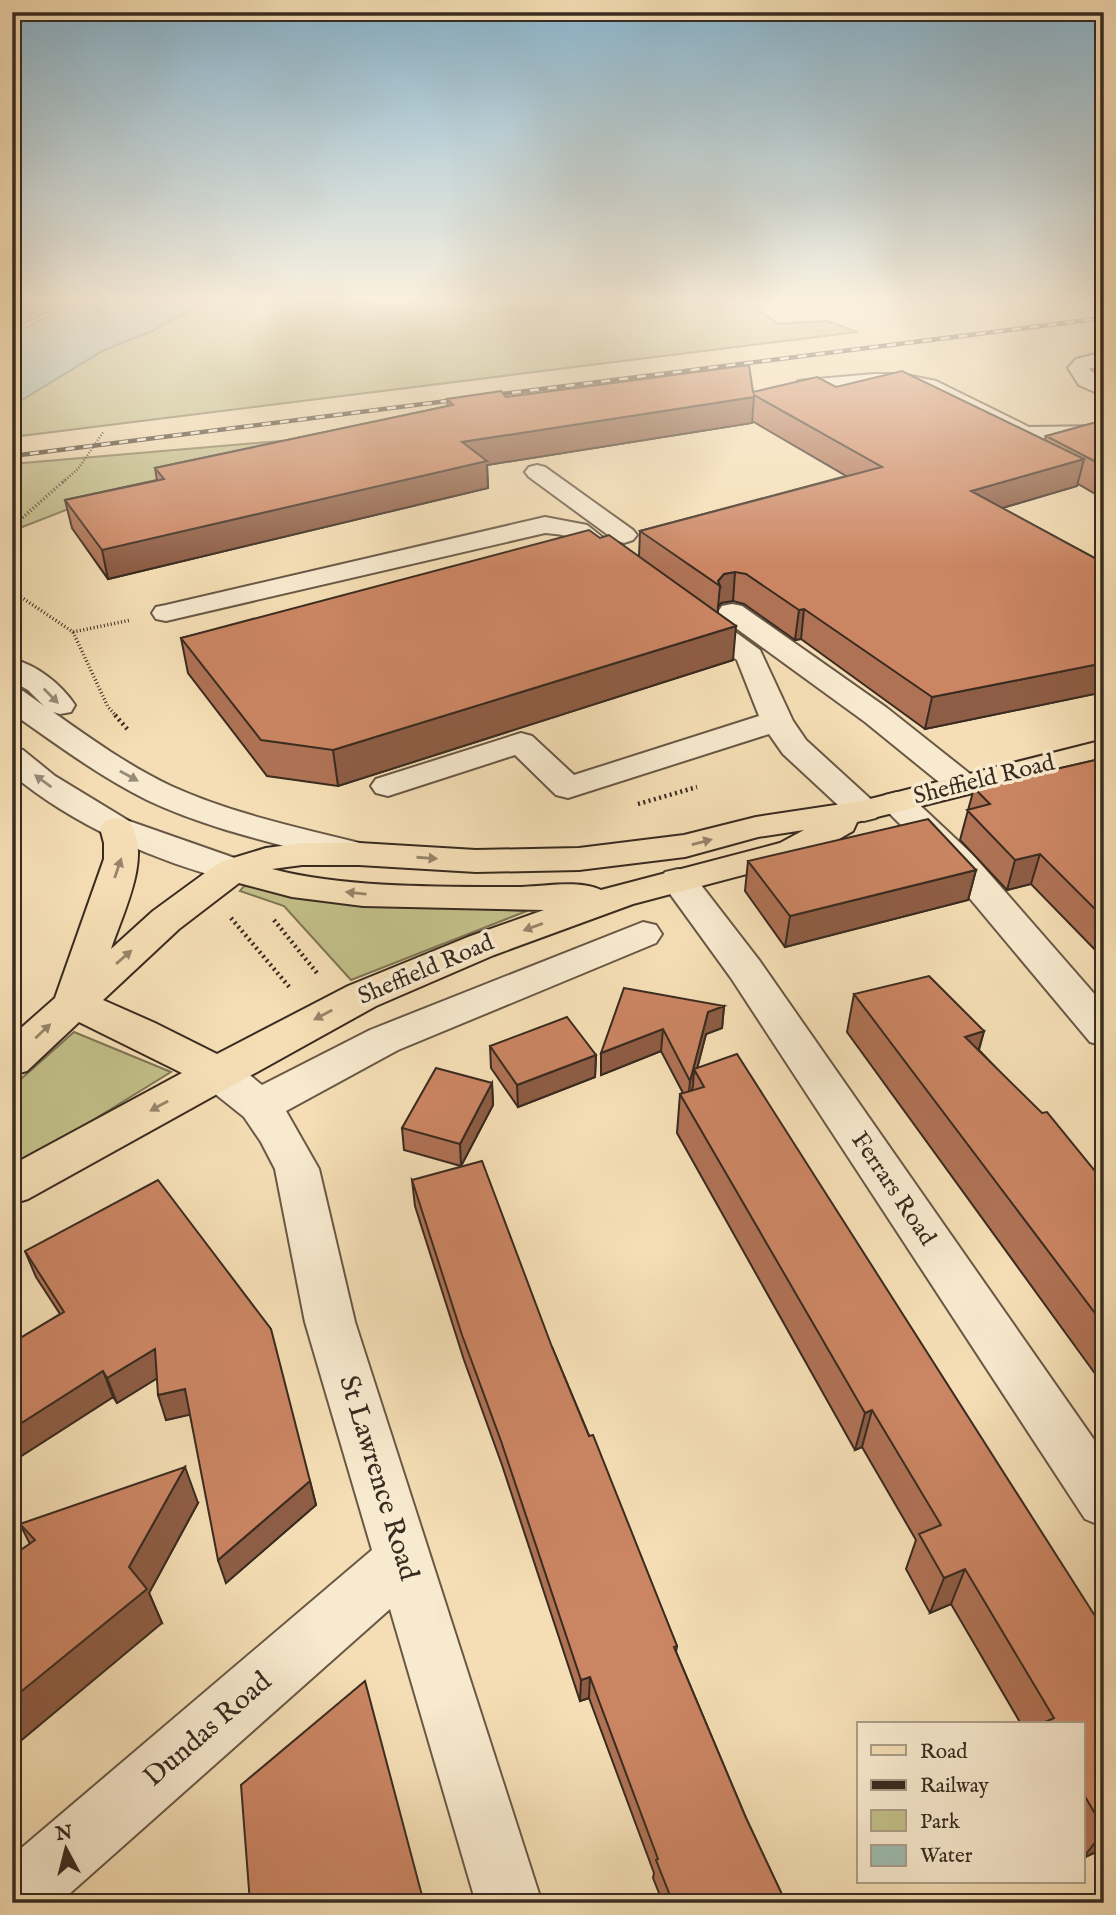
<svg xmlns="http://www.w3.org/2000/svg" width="1116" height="1915" viewBox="0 0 1116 1915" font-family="'IM FELL English',serif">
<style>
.green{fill:#c2bf89;stroke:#7e7554;stroke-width:2}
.water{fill:#9cbcb0;stroke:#748276;stroke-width:2}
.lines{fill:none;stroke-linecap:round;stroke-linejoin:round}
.minor-casing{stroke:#685845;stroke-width:4}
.major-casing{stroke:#392b20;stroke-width:4}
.path-far2{stroke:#392b20;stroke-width:2.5;stroke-dasharray:1 2;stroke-linecap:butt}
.path-far1{stroke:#392b20;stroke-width:3.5;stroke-dasharray:1 2.5;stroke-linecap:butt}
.path{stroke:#392b20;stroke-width:4.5;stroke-dasharray:2 3.5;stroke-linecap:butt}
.minor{fill:#f8eacf;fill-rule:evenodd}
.major{fill:#f5deb5;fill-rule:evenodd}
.rail-casing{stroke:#392b20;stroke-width:4.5}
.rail{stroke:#f8eacf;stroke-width:2.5;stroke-dasharray:9;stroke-linecap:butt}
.wall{fill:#af7255;stroke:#392b20;stroke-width:2}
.shaded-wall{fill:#8e5d45;stroke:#392b20;stroke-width:2}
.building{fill:#cb8563;stroke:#392b20;stroke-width:2}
.oneway{fill:#988a78}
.oneway2{fill:#97846a}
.labels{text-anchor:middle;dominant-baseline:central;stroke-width:7;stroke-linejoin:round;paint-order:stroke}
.street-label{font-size:24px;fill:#392b20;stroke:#f8eacf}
.near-street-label{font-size:28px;fill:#392b20;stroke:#f8eacf}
</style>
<rect width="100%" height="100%" fill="#f5deb5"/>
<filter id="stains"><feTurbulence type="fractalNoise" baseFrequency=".00286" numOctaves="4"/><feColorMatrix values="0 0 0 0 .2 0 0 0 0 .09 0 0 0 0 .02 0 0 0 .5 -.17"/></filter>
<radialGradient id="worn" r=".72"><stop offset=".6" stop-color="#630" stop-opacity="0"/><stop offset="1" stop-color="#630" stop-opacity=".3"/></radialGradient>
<path class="green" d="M12,299h63l-63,30z
M209,299h52l-7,6 144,-6h344l37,25 48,-3 30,11 -845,105v-31l92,-56 48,-19z
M430,428l-341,73 -77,30v-67z
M244,886l136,18 147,7 -176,69 -67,-74 -44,-15z
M74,1032l97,40 -159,98v-83z"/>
<path class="water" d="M83,299h126l-57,32 -48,19 -92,56v-72z"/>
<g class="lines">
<defs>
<path id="minor" d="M1104,352v12l-15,5 15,12v15l-25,-11 -11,-17 8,-9z
M874,374h27l35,7 93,46 75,-1v14c-38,1 -75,6 -110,-11 -24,-12 -45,-31 -71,-38 -36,-11 -80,-1 -117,1l-8,-1 -3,-5 3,-5 8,-1z
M537,465l8,2 88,63 4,5 -4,5 -9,3 -9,-3 -86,-63 -4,-5 4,-5z
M545,517l42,8 48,38 -4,6c-24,6 -39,-19 -58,-30 -8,-5 -19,-5 -28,-6l-379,88 -10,-2 -4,-6 4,-6 10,-2z
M732,604l10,2 145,102 87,69 5,7 -5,7 -12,3 -12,-3 -85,-69 -143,-104 -4,-6 4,-6z
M691,605l10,2 59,43 33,71 13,19 70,64 5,7 -5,7 -12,3 -12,-3 -69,-64 -14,-20 -201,64 -12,-3 -41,-40 -127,41 -12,-3 -5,-7 5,-7 145,-46 11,3 42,39 185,-59 -22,-56 -56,-41 -4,-6 4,-6z
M12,659c25,6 49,25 63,46l-4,7 -11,2 -7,-2c38,27 76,54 118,74 64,29 133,43 201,60l5,8 -5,8 -13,3 -13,-3c-66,-18 -136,-32 -199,-62 -48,-24 -91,-56 -135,-87v-24l11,2 21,15 -16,-16 -16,-9z
M12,747l11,3 32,26 74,45 117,41 5,8 -5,8 -13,3c-76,-19 -161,-56 -221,-107z
M897,792l12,3 64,60 131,150v41l-14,-4 -143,-171 -62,-62 -5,-7 5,-7z
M678,869l13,3 68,88 345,494v73l-19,-8 -354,-541 -71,-98 5,-8z
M643,922l13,3 6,9 -6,9 -258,107 -112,61 33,58 36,153 187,581h-66l-86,-294 -331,294h-47v-47l360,-306 -67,-228 -30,-153 -14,-27 -17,-25 -40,-32 -6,-11 6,-11c27,-8 38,6 58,22l108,-55z"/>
<path id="major" d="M1104,740v20l-247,62 -4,9 -49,28 -171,45 -139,51 -118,51 -348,193 -16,5v-39l170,-92 -103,-51 -52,49 -15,4v-39l43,-38 49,-139v-16l-4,-15 5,-7 12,-3 12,3c24,34 -6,91 -18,128l42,-38 67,-49 46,-14 36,-5h57l117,7 103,-2 105,-13 72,-18 106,-16zM804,830l-24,13 -179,47c-23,-11 -59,-3 -85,-3 -74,0 -173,1 -244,-18l30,-4h57l117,7 103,-2 106,-13 73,-20zM239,883l53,14 71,9 181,4 -76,27 -120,49 -131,68 -62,-31 -52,-23 76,-71z"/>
</defs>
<use href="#minor" class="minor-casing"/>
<use href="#major" class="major-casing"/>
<path class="path-far2" d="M12,323l50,-24
M63,482l15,-13 26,-38"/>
<path class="path-far1" d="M12,527l53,-47
M12,591l61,41 35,75 9,10
M73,632l58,-12"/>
<path class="path" d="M115,715l14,16
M638,804l59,-17
M231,918l60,71
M274,920l43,53"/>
<use href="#minor" class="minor"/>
<use href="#major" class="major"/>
<defs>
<path id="rail" d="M12,456l1092,-138"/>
</defs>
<use href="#rail" class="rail-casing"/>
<use href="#rail" class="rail"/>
</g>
<path class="wall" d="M836,387l209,53 1,-4 58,-16v79l-26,-15 -1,2 -75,22 102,55v129l-179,37 -124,-90 -6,1 -51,-36 -11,-3 -12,2 -3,4v6l15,47 -395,126 -71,-10 -79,-103 -7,-35 419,-100 39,19 1,-26 206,-55 -94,-55v2l-265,42 1,23 -380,91 -36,-51 -7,-28 92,-20 -2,-12 293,-62 -1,-7 59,-2 247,-5z
M1104,758v201l-73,-75 -24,6 -47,-50 14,-52z
M748,861l228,9 -8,30 -183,47 -40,-56z
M854,994l130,37 -5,19 125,132v204l-257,-354z
M724,1006l-2,22 -16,6 -9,34 407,562v221l-1,-2 -20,9v-134h-62l-70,-120 -21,9 -24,-44 10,-29 -54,-93 -7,3 -178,-317 3,-39 3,-1 -22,-42 -60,24v-22z
M490,1046l106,9 -1,22 -77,30 -27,-39z
M492,1083l1,22 -32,61 -57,-16 -2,-22z
M412,1180l140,167 125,299 -1,6 70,166 40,85h-123l-10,-25 1,-5 -65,-175 -9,3 -78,-236 -38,-105 -49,-154z
M25,1251l285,230 6,24 -90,78 -36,-169 -24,6 -9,-42 -40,25 -4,-6 -101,65v-119l48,-29 -24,-37z
M198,1503l-49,90 13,30 -144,-31 -6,-10v-26l18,-12 -10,-20z"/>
<path class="shaded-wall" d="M754,397l-2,26 -265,42 1,23 -380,91 -6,-29 360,-108z
M1084,459l-7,27 -112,33 6,-28z
M735,572l-2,29 -12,2 -3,4 2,-21 -2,-5 6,-7z
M804,609l-3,30 -6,1 4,-30z
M736,626l-3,34 -395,126 -5,-36z
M1104,663v29l-179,37 7,-32z
M1040,854l-9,30 -24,6 8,-30z
M976,870l-8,30 -183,47 5,-31z
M724,1006l-2,22 -16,6 -10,39 -2,-4 -1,17 -5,17 2,-22 18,-69z
M663,1029l-2,22 -60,24v-22z
M984,1031l-11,38 -8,-32z
M596,1055l-1,22 -77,30 -1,-22z
M492,1083l1,22 -32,61 -1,-22z
M155,1349l9,25 -47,29 -10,-25z
M103,1371l10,26 -101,65v-33z
M185,1389l8,25 -27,6 -8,-25z
M872,1410l-10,37 -7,3 10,-37z
M185,1467l13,36 -49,90 13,30 -150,125v-49l117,-132z
M310,1481l6,24 -90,78 -8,-23z
M965,1569l-14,35 -21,9 14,-35z
M590,1677l-1,21 -9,3 1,-21z
M1104,1831v17l-21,10z"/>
<path class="building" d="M749,365l4,27 64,-15 19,10 66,-16 182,88 -113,32 133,72v100l-172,34 -128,-88 -5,1 -53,-36 -11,-2 -11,2 -6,7 2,5 -80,-55 242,-64 -128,-72v2l-292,45 25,19 -385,89 -37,-50 99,-21 -9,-11 298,-63 -6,-6 54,-8 5,6z
M1104,420v46l-58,-30z
M589,530l11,8 9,-3 127,91 -403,124 -72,-10 -80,-102z
M1104,758v160l-64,-64 -25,6 -48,-50 23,-6 -16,-16z
M928,819l48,51 -186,46 -42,-55z
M929,976l55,55 -19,6 77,76 5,-1 57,70v143l-250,-331z
M624,988l100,18 -16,6 -18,69 -27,-52 -62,24z
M567,1017l29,38 -79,30 -27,-39z
M737,1054l367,576v199l-21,-36v-69h-42l13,-6 -89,-149 -21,9 -25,-44 22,-9 -69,-115 -7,3 -185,-319 24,-7 -10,-18z
M436,1068l56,15 -32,61 -58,-16z
M482,1161l70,186 37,89 4,-1 84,211 -3,1 72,171 40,85h-113l-17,-43 2,-1 -68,-182 -9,3 -80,-239 -39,-106 -50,-155z
M158,1180l113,149 39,152 -92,79 -33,-171 -27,6 -3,-46 -48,29 -4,-7 -91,58v-86l52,-31 -39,-61z
M185,1467l-56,100 18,22 -135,110v-102l9,-8 -9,-12v-21l23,-16 -15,-16z
M365,1681l59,222h-174l-9,-118z"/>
<defs><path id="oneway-solid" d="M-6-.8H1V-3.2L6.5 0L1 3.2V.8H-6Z" transform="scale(1.75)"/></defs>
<g class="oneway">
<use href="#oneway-solid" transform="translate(51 696) rotate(45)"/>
<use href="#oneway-solid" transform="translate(129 776) rotate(29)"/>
<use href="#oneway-solid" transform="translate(43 781) rotate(-144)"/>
</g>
<g class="oneway2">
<use href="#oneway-solid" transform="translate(702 842) rotate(-15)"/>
<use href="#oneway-solid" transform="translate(427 858) rotate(4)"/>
<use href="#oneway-solid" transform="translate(118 868) rotate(-71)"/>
<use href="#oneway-solid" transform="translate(356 893) rotate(-174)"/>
<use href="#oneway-solid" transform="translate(533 927) rotate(160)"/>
<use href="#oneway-solid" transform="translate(124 957) rotate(-41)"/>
<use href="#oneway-solid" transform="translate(323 1015) rotate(152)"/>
<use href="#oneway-solid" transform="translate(43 1031) rotate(-43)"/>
<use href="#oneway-solid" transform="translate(159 1106) rotate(151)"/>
</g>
<linearGradient id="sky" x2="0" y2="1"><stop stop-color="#89b7d2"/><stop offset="0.53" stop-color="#faf0de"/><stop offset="1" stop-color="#faf0de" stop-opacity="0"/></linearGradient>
<rect width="1116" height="567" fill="url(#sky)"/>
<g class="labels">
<g class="street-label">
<text transform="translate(984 780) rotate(-14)">Sheffield Road</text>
<text transform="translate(426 970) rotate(-23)">Sheffield Road</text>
<text transform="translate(893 1189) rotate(56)">Ferrars Road</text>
</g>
<g class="near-street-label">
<text transform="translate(378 1478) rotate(73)">St Lawrence Road</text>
<text transform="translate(208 1730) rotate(-41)">Dundas Road</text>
</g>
</g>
<rect width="1116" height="1915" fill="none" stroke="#f5deb5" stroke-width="42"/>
<rect x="14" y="14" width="1088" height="1887" fill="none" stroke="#392b20" stroke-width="3.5"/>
<rect x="21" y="21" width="1074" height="1873" fill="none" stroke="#392b20" stroke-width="2"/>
<rect x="857" y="1722" width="228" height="161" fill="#f8eacf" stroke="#ac9e89" stroke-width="2"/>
<rect x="871" y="1745" width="35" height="10" fill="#f5deb5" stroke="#ac9e89" stroke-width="2"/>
<text x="920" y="1758" font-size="21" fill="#392b20">Road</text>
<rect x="871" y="1780" width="35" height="10" fill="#392b20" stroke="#ac9e89" stroke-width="2"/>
<text x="920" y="1792" font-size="21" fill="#392b20">Railway</text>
<rect x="871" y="1810" width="35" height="21" fill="#c2bf89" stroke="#ac9e89" stroke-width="2"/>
<text x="920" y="1828" font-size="21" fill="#392b20">Park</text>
<rect x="871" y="1845" width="35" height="21" fill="#9cbcb0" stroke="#ac9e89" stroke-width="2"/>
<text x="920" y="1862" font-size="21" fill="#392b20">Water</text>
<g transform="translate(66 1849) rotate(353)" stroke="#f8eacf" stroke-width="5" paint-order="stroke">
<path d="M0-5L12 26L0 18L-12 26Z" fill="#392b20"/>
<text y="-10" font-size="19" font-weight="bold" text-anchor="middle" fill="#392b20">N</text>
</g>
<rect width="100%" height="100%" filter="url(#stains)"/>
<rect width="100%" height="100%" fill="url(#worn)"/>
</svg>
